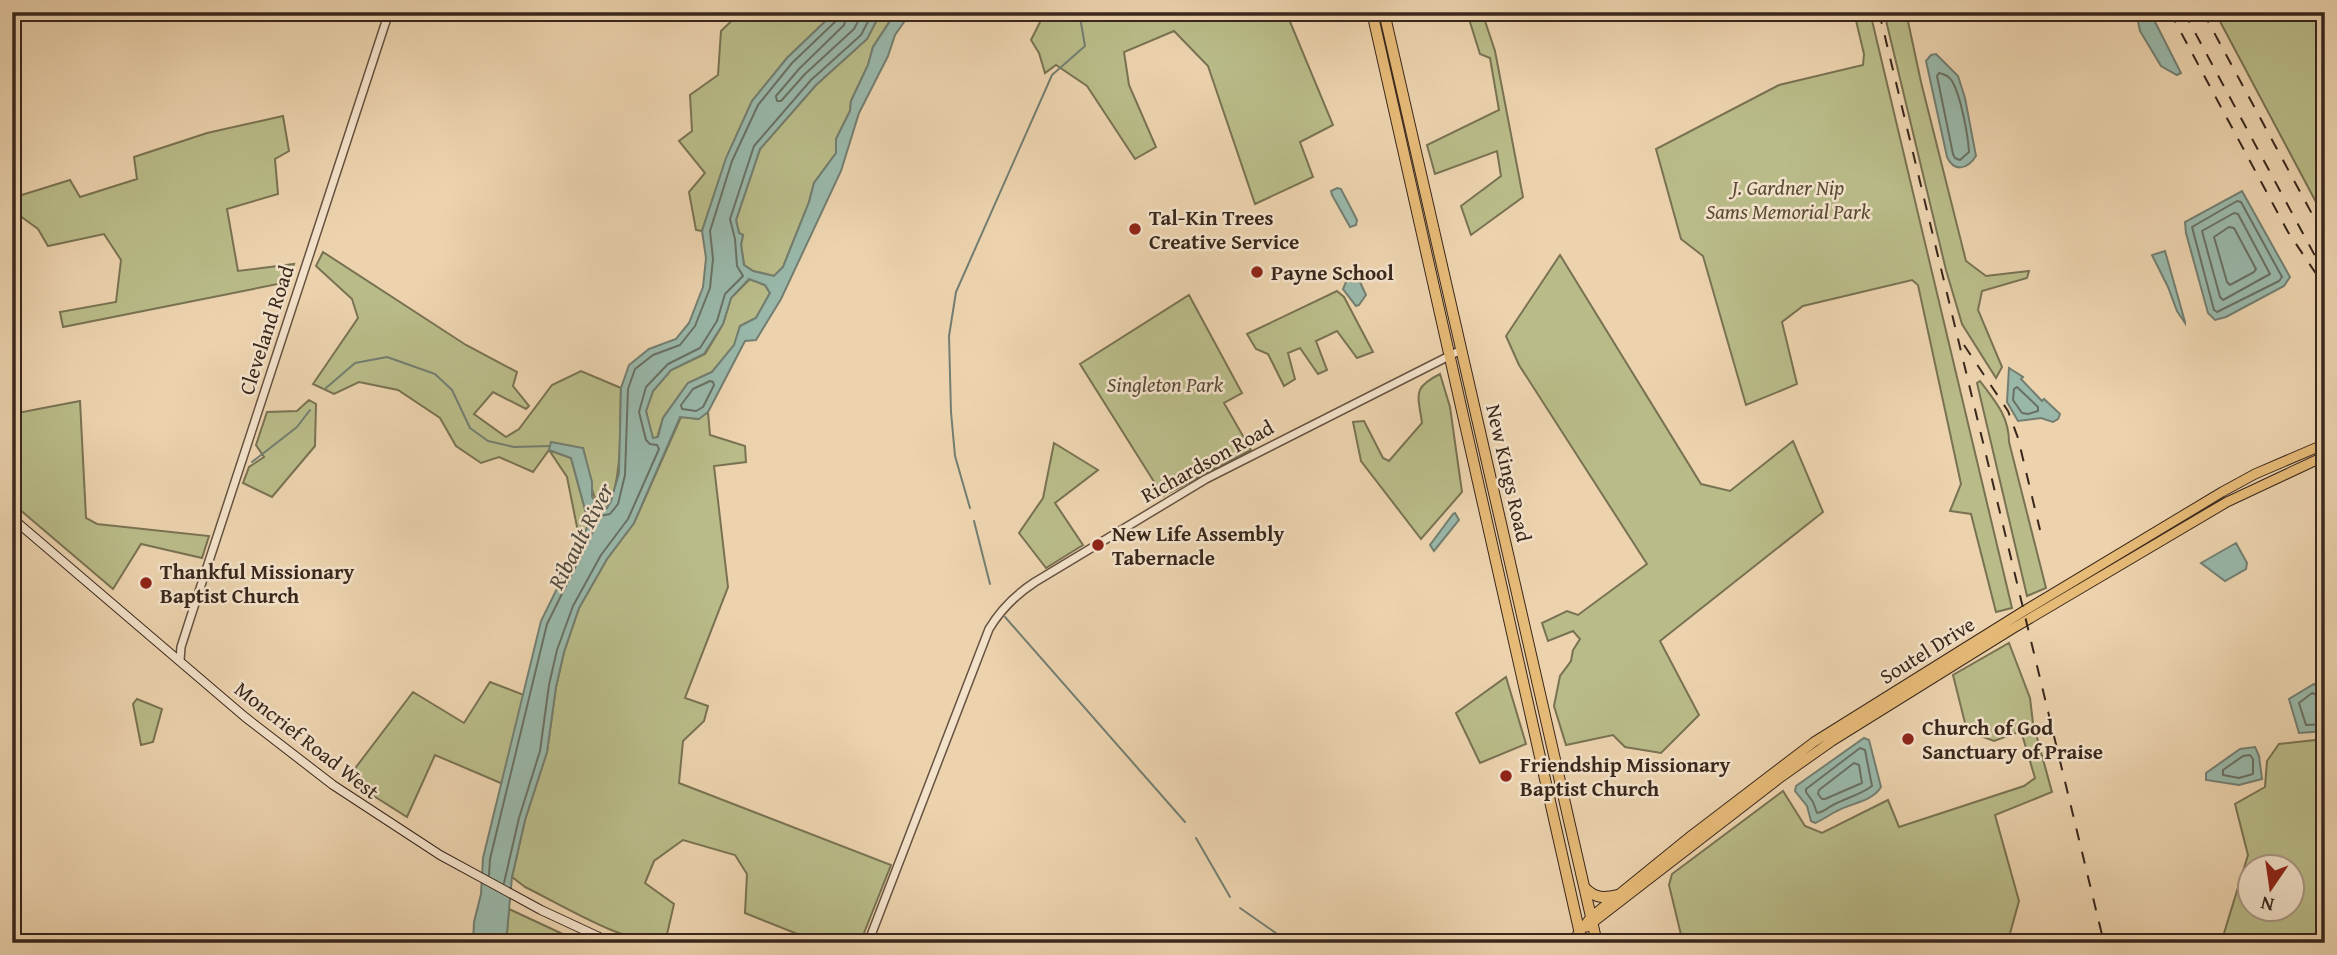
<svg xmlns="http://www.w3.org/2000/svg" width="2337" height="955" viewBox="0 0 2337 955" font-family="'Gentium Book Plus',serif">
<style>
.green{fill:#b9bc89;stroke:#797252;stroke-width:2;fill-rule:evenodd}
.water{fill:#99b8aa;stroke:#737e71;stroke-width:2;fill-rule:evenodd}
.lines{fill:none;stroke-linecap:round;stroke-linejoin:round}
.shore{stroke:#697063;stroke-width:2}
.stream{stroke:#737e71;stroke-width:2}
.tertiary-casing{stroke:#665240;stroke-width:10}
.secondary-casing{stroke:#39271c;stroke-width:10}
.primary-casing{stroke:#39271c;stroke-width:11}
.trunk-casing{stroke:#39271c;stroke-width:12}
.tertiary{stroke:#f3e2ca;stroke-width:7}
.secondary{stroke:#f3e2ca;stroke-width:8}
.primary{stroke:#e6ba77;stroke-width:9}
.trunk{stroke:#e6ba77;stroke-width:10}
.rail{stroke:#39271c;stroke-width:2;stroke-dasharray:12 12;stroke-linecap:butt}
.poi-dot{fill:#8f2418;stroke:#f3e2ca;stroke-width:2.5}
.labels{text-anchor:middle;dominant-baseline:central;stroke-width:5;stroke-linejoin:round;paint-order:stroke}
.park-label{font-size:21px;font-style:italic;fill:#594c37;stroke:#f3e2ca}
.poi-label{font-size:21px;font-weight:bold;fill:#39271c;stroke:#f3e2ca;text-anchor:start}
.street-label{font-size:21px;fill:#39271c;stroke:#f3e2ca}
.water-label{font-size:23px;font-style:italic;fill:#514b40;stroke:#f3e2ca}
</style>
<rect width="100%" height="100%" fill="#ecd3ae"/>
<filter id="stains"><feTurbulence type="fractalNoise" baseFrequency=".00286" numOctaves="4"/><feColorMatrix values="0 0 0 0 .2 0 0 0 0 .09 0 0 0 0 .02 0 0 0 .5 -.17"/></filter>
<radialGradient id="worn" r=".72"><stop offset=".6" stop-color="#630" stop-opacity="0"/><stop offset="1" stop-color="#630" stop-opacity=".3"/></radialGradient>
<path class="green" d="M741,12h94l-48,46 -35,43 -26,58 -24,72 -6,-1 -7,-38 16,-19 -26,-32 13,-10 -2,-36 28,-20 3,-44z
M881,12h12l-3,9 -17,26 -5,18 -17,36 -1,10 -14,28v14l-22,30 -5,19 -26,65 -9,9 -21,-5 -9,-6 -3,-21 2,-9 -4,-2 -3,-13 24,-71 56,-64 51,-46z
M1045,12h241l47,113 -33,17 13,35 -58,27 -47,-138 -34,-35 -50,21 5,33 27,62 -21,12 -48,-73 -31,-21 -11,8 -6,-20 -8,-13z
M1453,12h29l13,39 28,146 -52,38 -10,-29 40,-30 -4,-25 -62,23 -8,-29 72,-35 -9,-52 -10,-4 -11,-35z
M1854,12h16l142,596 -16,4 -25,-98 -21,-3 11,-27 -43,-199 -6,-5 -109,26 -21,16 15,62 -51,21 -43,-149 -22,-17 -25,-90 123,-64 84,-20 1,-11z
M1884,12h22l15,70 45,179 20,15 43,-5 -2,7 -45,13 -4,19 24,57 -6,11 -34,-54 -16,-54z
M2215,12h110v207z
M283,116l6,35 -14,8 3,35 -51,15 11,62 56,-7 -6,18 -225,45 -3,-15 56,-10 5,-42 -17,-26 -56,12 -10,-17 -26,-19v-12l58,-18 10,17 57,-18 -3,-22 73,-24z
M323,252l143,93 51,27 -4,14 16,20 -3,3 -33,-17 -19,22 32,23 13,-8 33,-44 29,-14 40,17c-2,35 3,91 -14,120l-6,1c-12,-17 -13,-41 -18,-61l-34,2 22,8 18,66 -9,18 -13,-65 -18,-27 -16,22 -34,-15 -18,6 -25,-17 -16,-28 -42,-28 -39,-8 -25,12 -21,-10 45,-66 -6,-19 -36,-33z
M1560,255l141,229 29,7 63,-50 30,71 -163,129 39,74 -38,38 -36,-6 -12,-12 -47,10 -12,-39 6,-30 11,-15 2,-11 7,-11 -7,-8 -25,10 -6,-18 25,-12 11,4 69,-51 -128,-199 -13,-29z
M750,279l15,6 5,8 -14,25 -16,8 -5,19 -23,27 -24,11 -25,35 -6,20h-5l-6,-27 7,-20 18,-21 34,-16 18,-30 8,-26z
M1337,291l7,6 29,55 -16,6 -20,-27 -21,10 11,29 -9,4 -18,-26 -12,5 7,26 -11,7 -16,-32 -12,-5 -9,-15z
M1189,295l53,98 -18,10 27,47 -88,46 -83,-132z
M1440,374l10,33 12,85 -41,47 -60,-78 -8,-39 11,-1 19,37 6,3 33,-38c-4,-29 -10,-35 18,-49z
M1980,381c15,20 29,35 29,61l37,146 -19,8 -50,-213z
M309,400l7,4 -1,42 -43,51 -29,-14 6,-16 15,-10 -8,-12 11,-33 30,-1z
M80,401l6,117 11,6 112,12 -7,22 -61,-14 -28,45 -101,-86v-89z
M708,412l2,23 35,11 1,16 -32,4 14,121 -43,111 23,8 -4,15 -21,20 -4,42 212,82 -31,78h-40l-75,-30 2,-39 -12,-19 -52,-15 -29,21 -9,22 29,21 -9,39c-43,0 -101,-37 -140,-56l-13,-10 13,-57 22,-68 9,-65 8,-35 15,-44 28,-49 27,-36 47,-106 17,2z
M1054,443l44,27 -43,33 28,42 -37,23 -27,-35 24,-35z
M2009,643l21,55 3,25 19,69 -57,23 24,86 -10,36 6,6h-332l-14,-58 3,-11 111,-83 22,35 17,7 66,-33 11,27 125,-41 11,-8 -14,-47 -27,10 -27,-10 -14,-56z
M1506,677l20,67 -46,19 -24,-50z
M490,682l34,13 -21,89 -68,-29 -28,62 -60,-38 66,-87 51,31z
M137,699l25,10 -9,33 -12,3 -8,-41z
M2315,740l10,1v202h-104l27,-88 -13,-51 30,-17 2,-26 12,-17zM2250,867h42v42h-42z
M509,909l73,34h-76z"/>
<path class="water" d="M835,12h46l-14,27 -51,46 -56,64 -24,71 3,13 4,2 -2,10 3,20 9,6 21,5 9,-9 26,-65 5,-19 22,-30v-14l14,-28 1,-10 17,-36 5,-18 17,-26 3,-9h18l-16,23 -7,21 -29,57 -18,58 -60,128 -25,41 -11,1 -37,71 -9,7 -19,-2 -46,106 -27,36 -28,49 -15,44 -8,35 -9,65 -22,68 -13,57 -6,66h-33l1,-21 7,-28 2,-36 58,-237 48,-97 -18,-66 -22,-8 2,-8 32,6 9,34v15l4,5 5,1v6l6,-1 4,-7 8,-28 2,-85 8,-23 20,-16 27,-10 13,-16 14,-36 3,-29 -4,-27 24,-73 26,-57 35,-43zM749,279l16,6 5,8 -14,25 -16,8 -6,19 -22,27 -24,11 -25,35 -5,19 -5,1 -7,-27 7,-20 18,-21 33,-16 19,-30 8,-26z
M2136,12h14l31,61 -4,2 -16,-9 -21,-35z
M1936,54l22,22 7,22 11,58c-9,14 -22,16 -29,1l-21,-96 5,-6z
M1337,188l4,1 16,31 -1,5 -6,2 -18,-32 -1,-4z
M2242,191l48,86 -6,9 -58,31 -11,3 -7,-7 -22,-80 -1,-11z
M2165,251l20,71v1l-8,-12 -9,-24 -16,-32z
M1354,279l6,3 6,13 -7,10 -3,1 -13,-17 3,-7z
M2009,368l14,9 -2,2 21,22 2,-2 16,15 -2,5 -5,3 -12,-4 -23,3 -11,-19z
M1455,513l4,7 -25,31 -4,-6 23,-31z
M2236,543l11,20 -1,6 -21,12 -24,-18z
M2314,684c16,8 11,32 11,47l-26,2 -10,-34z
M1864,738l5,2 12,47c-9,15 -31,16 -46,25 -7,4 -13,8 -20,11l-4,-2 -4,-15 -12,-15 1,-5z
M2255,747l4,9 3,23 -23,6 -33,-5v-7l34,-24z"/>
<g class="lines">
<path class="shore" d="M848,12l-4,13 -45,44 -23,27 1,5h4l24,-27 49,-45 9,-17
M1939,73c5,1 10,3 13,8 9,15 16,54 17,71l-9,8 -5,-2 -2,-4 -16,-78z
M2237,201l4,1 41,75 -3,4 -62,31 -3,-2 -22,-83z
M2234,213l4,1 32,60 -47,26 -3,-3 -18,-66z
M2229,227l5,1 22,41 -2,3 -24,13 -3,-3 -13,-45z
M710,381l3,1 1,3 -11,22 -7,4 -14,-2 -1,-4 12,-16z
M2017,387l21,20v4l-10,3 -6,-1 -9,-13 1,-11z
M2325,698l-13,-5 -13,10 7,22 19,-1
M1860,748l5,2 7,36c-12,9 -26,12 -39,19 -6,3 -9,7 -16,8l-4,-11 -7,-10v-3z
M2250,755l3,4v15l-14,4 -16,-3v-5l20,-14z
M1854,763l5,2 3,18 -37,16h-3l-4,-5 1,-4z
M489,875l1,-16 57,-235 48,-97v-10l15,-3 8,-10 7,-29 3,-86 7,-20 18,-14 27,-10 15,-19 15,-38 3,-29 -3,-28 22,-70 26,-56 34,-42 45,-43 2,-8
M504,883l15,-65 21,-67 9,-66 8,-35 16,-44 28,-51 27,-36 31,-70 -2,-4 -7,-1 -4,-4 -7,-28 7,-25 22,-23 32,-16 17,-27 8,-27 18,-18 -6,-10 -2,-27 -5,-20 24,-73 57,-66 50,-45 12,-23"/>
<path class="stream" d="M326,388l29,-25 32,-6 48,17 17,16 18,38 18,13 26,6 36,-1
M252,462l45,-35 13,-17
M970,508l-15,-52 -4,-44 -2,-76 7,-44 96,-217 33,-29 -5,-29 -5,-5
M974,521l16,63
M1005,617l180,205
M1196,838l34,59
M1240,908l50,35"/>
<defs>
<path id="tertiary" d="M180,660l1,-13 9,-28 199,-607
M868,943l121,-314c12,-20 26,-34 46,-47l171,-103 255,-129"/>
<path id="secondary" d="M12,518l233,199 88,68 107,70 101,55 71,33"/>
<path id="primary" d="M1587,927l194,-150 51,-36 180,-112 215,-127 98,-46
M1571,943l20,-26 101,-82 122,-93 210,-131 198,-119 33,-18 70,-30"/>
<path id="trunk" d="M1372,12l210,931
M1384,12l213,931
M1585,888c11,11 19,10 34,7"/>
</defs>
<use href="#tertiary" class="tertiary-casing"/>
<use href="#secondary" class="secondary-casing"/>
<use href="#primary" class="primary-casing"/>
<use href="#trunk" class="trunk-casing"/>
<use href="#tertiary" class="tertiary"/>
<use href="#secondary" class="secondary"/>
<use href="#primary" class="primary"/>
<use href="#trunk" class="trunk"/>
<path class="rail" d="M1879,12l225,931
M2170,12l118,220 37,55
M2184,12l137,255
M2203,12l122,226
M1964,345l44,66 10,27 22,92"/>
</g>
<g class="poi-dot">
<circle cx="1135" cy="229" r="7"/>
<circle cx="1257" cy="272" r="7"/>
<circle cx="1098" cy="545" r="7"/>
<circle cx="146" cy="583" r="7"/>
<circle cx="1908" cy="739" r="7"/>
<circle cx="1506" cy="776" r="7"/>
</g>
<g class="labels">
<g class="park-label">
<text x="1788" y="187">J. Gardner Nip<tspan x="1788" dy="24">Sams Memorial Park</tspan></text>
<text x="1165" y="384">Singleton Park</text>
</g>
<g class="poi-label">
<text x="1149" y="217">Tal-Kin Trees<tspan x="1149" dy="24">Creative Service</tspan></text>
<text x="1271" y="272">Payne School</text>
<text x="1112" y="533">New Life Assembly<tspan x="1112" dy="24">Tabernacle</tspan></text>
<text x="160" y="571">Thankful Missionary<tspan x="160" dy="24">Baptist Church</tspan></text>
<text x="1922" y="727">Church of God<tspan x="1922" dy="24">Sanctuary of Praise</tspan></text>
<text x="1520" y="764">Friendship Missionary<tspan x="1520" dy="24">Baptist Church</tspan></text>
</g>
<g class="street-label">
<text transform="translate(266 330) rotate(-72)">Cleveland Road</text>
<text transform="translate(1207 461) rotate(-29)">Richardson Road</text>
<text transform="translate(1509 473) rotate(77)">New Kings Road</text>
<text transform="translate(1927 650) rotate(-32)">Soutel Drive</text>
<text transform="translate(307 740) rotate(38)">Moncrief Road West</text>
</g>
<g class="water-label">
<text transform="translate(580 536) rotate(-63)">Ribault River</text>
</g>
</g>
<rect width="2337" height="955" fill="none" stroke="#ecd3ae" stroke-width="42"/>
<rect x="14" y="14" width="2309" height="927" fill="none" stroke="#39271c" stroke-width="3.5"/>
<rect x="21" y="21" width="2295" height="913" fill="none" stroke="#39271c" stroke-width="2"/>
<g transform="translate(2271 888) rotate(193)"><circle r="33" fill="#f3e2ca" stroke="#a99784" stroke-width="2"/>
<path d="M0-5L12 26L0 18L-12 26Z" fill="#8f2418"/>
<text y="-10" font-size="19" font-weight="bold" text-anchor="middle" fill="#39271c">N</text>
</g>
<rect width="100%" height="100%" filter="url(#stains)"/>
<rect width="100%" height="100%" fill="url(#worn)"/>
</svg>
